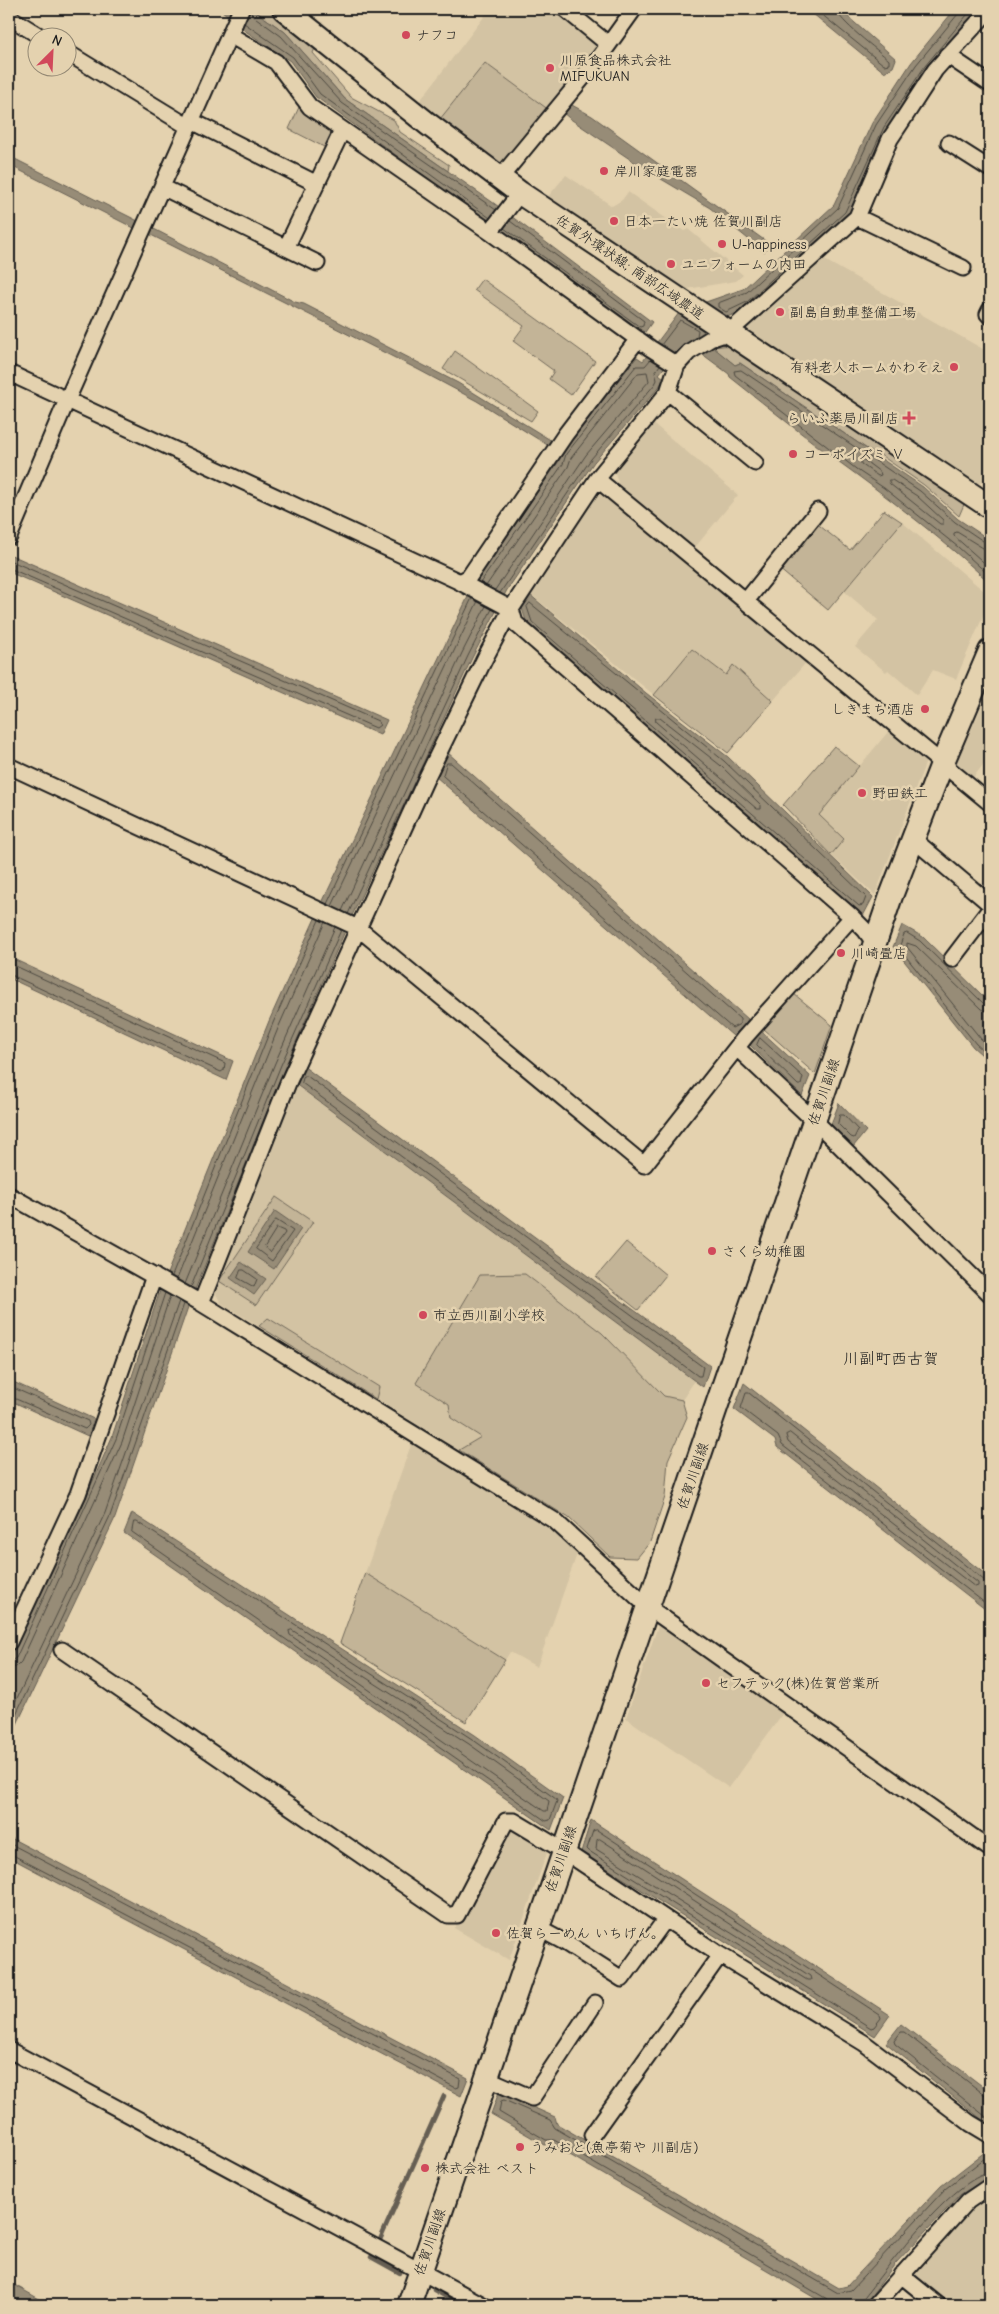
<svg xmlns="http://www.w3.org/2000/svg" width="999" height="2314" viewBox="0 0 999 2314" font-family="'Comic Neue','Klee One',sans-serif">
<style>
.built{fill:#d3c3a3}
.green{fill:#c3b497;stroke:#70685a}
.water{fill:#978c77;stroke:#665f53}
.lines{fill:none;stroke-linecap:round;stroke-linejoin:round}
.shore{stroke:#4d4940;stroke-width:1}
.stream{stroke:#665f53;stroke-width:4.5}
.minor-casing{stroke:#1c1c1c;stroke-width:19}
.primary-casing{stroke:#1c1c1c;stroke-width:26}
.minor{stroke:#e4d2af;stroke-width:15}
.primary{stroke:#e4d2af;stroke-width:22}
.poi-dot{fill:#d1495b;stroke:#e4d2af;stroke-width:2}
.labels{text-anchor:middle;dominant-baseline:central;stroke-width:5;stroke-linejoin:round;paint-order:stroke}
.poi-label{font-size:14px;fill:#1c1c1c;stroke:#e4d2af;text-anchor:start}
.street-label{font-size:14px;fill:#1c1c1c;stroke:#e4d2af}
.quarter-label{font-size:16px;fill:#1c1c1c;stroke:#e4d2af}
</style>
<rect width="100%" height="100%" fill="#e4d2af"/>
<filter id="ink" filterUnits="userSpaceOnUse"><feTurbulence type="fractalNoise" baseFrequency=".02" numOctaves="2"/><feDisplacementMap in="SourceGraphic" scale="10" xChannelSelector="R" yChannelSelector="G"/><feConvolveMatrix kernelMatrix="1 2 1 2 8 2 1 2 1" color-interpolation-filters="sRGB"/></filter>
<g filter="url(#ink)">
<path class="built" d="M490,9h68l44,36 -100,122 -83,-65z
M566,175l46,31 10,-6 6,-8 56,39 4,-2 55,46 -7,6 -55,9 -135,-91z
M821,258l169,95v132l-7,-4 -7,4 -234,-156z
M649,420l89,75 -46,56 -71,-58 -8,-27z
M599,486l210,173 -36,42 -40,-35 -7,9 -34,-26 -38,46 -126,-103z
M902,522l88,74v4l-34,79 -23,-9 -16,25 -29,-25 -2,2 -31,-25 23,-27 -34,-29z
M990,688v68l-18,23 -17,-13z
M892,727l36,29 -53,139 -44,-40 13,-16 -25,-24z
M294,1083l401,297 -13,20 5,17 -19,43 -3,37 -15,45 -13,16 -27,-1 -41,-39 -348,-215 -9,-16z
M412,1442l140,86 25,26 -40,113 -27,-15 -44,70 -126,-79z
M658,1626l125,87 -54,75 -103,-70z
M510,1822l38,28 -39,110 -55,-32z
M990,2193v112h-46l-37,-32 59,-65z"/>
<path class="green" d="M252,9h15l49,37 -3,7 38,44 43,23 6,12 49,33 -1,6 -103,-72 -60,-67z
M485,63l64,47 -47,57 -62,-48z
M300,105l30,26 2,4 -6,13 -37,-19z
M482,279l113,82 -24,34 -22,-16 5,-8 -41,-30 11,-15 -50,-36z
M732,345l233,157 -6,14 -35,-31 -48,-33 -3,1 -133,-90 -5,2 -23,-18z
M455,351l83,60 -7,10 -88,-52z
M884,510l18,12 -74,88 -50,-42 37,-46 35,28z
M692,649l34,26 7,-10 40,36 -45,52 -74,-58z
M834,746l25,20 -40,49 25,24 -13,16 -48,-50z
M794,994l38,31 -17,49 -51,-45z
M276,1197l37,25 -57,83 -37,-24z
M626,1242l40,33 -28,35 -42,-33z
M525,1274l77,59 62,63 18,4 5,17 -19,43 -3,37 -15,45 -13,16 -27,-1 -41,-39 -110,-68 22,-13 -30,-19 -2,-14 -33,-21 64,-108z
M268,1318l111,69 -3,12 -117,-73z
M365,1573l140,87 -39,62 -126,-79z"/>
<path class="water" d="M220,9h32l33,23 60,67 150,105 157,118 -9,13 -327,-238 -26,-36 -46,-31z
M807,9h32l57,50 -3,8 -9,5z
M955,9h24l-50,60 -41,61 -39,85 -99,92 -25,11 -22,-15 40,-14 91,-84 38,-82 39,-60z
M570,104l22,12 179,129 -7,7 -54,-44 -64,-38 -77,-52 -7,-6z
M9,156l129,65 -4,7 -125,-63z
M152,228l143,74 9,2 154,79 94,58 -3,5 -72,-45 -60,-32 -268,-135z
M679,313l27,16 -4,9 33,27 5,-2 183,124 35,32 32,21v43c-42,-39 -87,-74 -133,-108 -44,-31 -85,-65 -127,-98l-1,-3 -39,-29 -10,3 -21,26 5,4 -5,9 -65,75 -87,128 -35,68 -123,264 -64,145 -97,240 -73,211 -106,223v-80l74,-157 29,-67 48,-146 109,-270 52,-116 154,-323 84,-121 -2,-4 5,-6 75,-94 6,4z
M9,554l378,166 -7,15 -371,-163z
M529,594l117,99 82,64 145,140 -10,19 -336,-292 -6,-19z
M447,752l301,267 -5,8 -10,9 -298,-260z
M902,925l21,12 67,66v59l-17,-15 -80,-100z
M9,957l224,104 -7,19 -217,-102z
M760,1030l50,46 -8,20 -54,-53z
M303,1066l407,300 -7,21 -409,-304z
M839,1103l27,28 -13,16 -22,-23z
M275,1211l26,18 -27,40 -26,-17z
M241,1262l25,17 -12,16 -24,-17z
M9,1380l87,40 -6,17 -81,-37z
M744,1383l246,195v35l-213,-166 -2,-7 -41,-31z
M132,1513l343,222 88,63 -12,32 -427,-297z
M591,1820l299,195 -15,21 -294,-184z
M9,1837l459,241 -7,18 -452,-239z
M901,2024l89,68v34l-104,-83z
M499,2092l56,25 2,7 282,164 8,-2 94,-100 49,-38v29l-29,17 -66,70 -31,41h-37l-276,-161 -6,1 -54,-31z
M9,2282l41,23h-41z"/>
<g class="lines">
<path class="shore" d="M250,9l2,6 29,21 61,67 154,107
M815,9l69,56 5,-1v-4c-11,-10 -51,-39 -53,-51
M959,9l-1,5 -42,51 -40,60 -38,83 -91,84 -29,11v4l8,5 21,-10 98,-90 39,-85 41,-61 47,-57
M244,23l49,34 27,37 170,124
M504,228l136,99 3,-1 1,-5 -134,-100
M661,345l19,-25 18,10 -1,6
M864,460l16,12 1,3 -3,1 -17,-12v-3z
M889,480h3l25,16 26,24v4h-3l-50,-40z
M990,544l-4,-1 -31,-21 -35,-31 -179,-121 -7,1 1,4 125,97 24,16 74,59 32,29
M990,550l-7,-2 -26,-16 -3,1v3l36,32
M9,560l369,161 2,4 -4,3 -367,-160
M480,583l83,-119 3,-10 70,-88h9l6,-7
M486,586l82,-119 3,-9 67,-85 9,-1 2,9 -63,74 -91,135
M500,593l91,-134 64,-75 2,-4 -2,-8 5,-7
M530,603l194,158 142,136 -3,8 -4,1 -327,-284 -5,-15z
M656,718h4l60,47 41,40v4h-4l-101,-87z
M447,763h4l289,256v5l-8,4 -289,-252z
M327,904l145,-306
M332,906l146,-305
M342,911l120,-258 24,-47
M348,914l120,-258 24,-47
M9,963l216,100 -1,7 -3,2 -212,-98
M990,1006l-5,-1 -65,-64 -13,-8 -3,1 -5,14 77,96 14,12
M990,1013l-9,-4 -65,-63 -9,-3v4l74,92 9,8
M760,1038l43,39 -2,8h-3l-41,-40z
M304,1076h3l396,291 -2,9h-3l-396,-293z
M840,1115h4l14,15 -4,8 -3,-1 -13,-13z
M276,1220l17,11 -21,30 -16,-12z
M277,1228l7,3 1,2 -15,20 -5,-6z
M241,1270h3l13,9 -3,8 -16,-9z
M172,1276l101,-253 46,-103
M177,1279l102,-253 46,-104
M185,1284l90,-221 60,-136
M191,1287l90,-222 60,-135
M9,1386l79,35 1,4 -4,4 -76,-33
M790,1433l188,150v3l-3,1 -187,-145 -2,-7z
M134,1522h3l335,217 84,60 1,2 -7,19 -4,1 -414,-289z
M990,1582l-5,-1 -236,-188h-3l-5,15 37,28 4,9 208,162
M292,1630l177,114 80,57 -2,10h-3l-254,-176 -1,-4z
M9,1662l7,-4 100,-219 49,-146
M9,1668l7,-1 5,-5 101,-220 48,-146
M9,1715l96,-202 74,-212
M9,1729l101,-213 74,-212
M597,1830l283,185 1,3 -7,9 -3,1 -282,-177 -2,-2 6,-18z
M600,1839l210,137 1,4h-4l-211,-131 1,-9z
M9,1843l451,236 -1,8 -3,1 -447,-235
M990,2096l-5,-1 -81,-63h-3l-7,9 1,3 95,76
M830,2305l-3,-6 -273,-159h-8l-47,-28 2,-11 3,-1 46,20 5,8 283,165 13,-3 94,-101 45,-35
M861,2305l1,-5c22,-29 92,-123 128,-127"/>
<path class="stream" d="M379,2242l65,-146
M371,2257l29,16
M434,2290l27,15"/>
<defs>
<path id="minor" d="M565,9l43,35
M9,17l34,21
M230,35l46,27 34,45 180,125 160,116 27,17
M68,53l121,74
M947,55l43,29
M192,121l125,63
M949,143l41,26
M500,178l99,-120 35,-49
M162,187l155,76
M857,217l106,51
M490,232l30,-39
M286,248l56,-117
M990,310l-2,4 2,2
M9,373l451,209 51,27 4,14 337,294 13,13 10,14
M668,392l87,71
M597,479l393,324
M9,537l58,-137 174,-391
M460,582l9,-5 96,-142 73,-96
M746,601l72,-90
M9,766l349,162 286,237 101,-128 107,-120
M913,839l77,65
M952,959l38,-50
M737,1048l87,82 166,164
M9,1195l192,108 354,218 93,86 342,242
M201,1303l87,-220 138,-304 59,-121 26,-49 86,-130 71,-87 9,-27 12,-13 21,-13 18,-6 129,-116 33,-78 14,-21 31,-48 55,-61
M9,1642l69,-148 76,-218
M62,1650l386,265h9l49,-94h8l50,30 156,104 144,88 106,80 20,12
M538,1928l26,14 58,37 43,-59
M9,2050l474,255
M486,2078l46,20 63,-95
M592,2135l128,-180
M901,2275l37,30
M875,2305l93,-104 22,-15"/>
<path id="primary" d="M284,9l144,115 92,69 470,314
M409,2305l482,-1409 51,-132 48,-113"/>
</defs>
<use href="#minor" class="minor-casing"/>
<use href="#primary" class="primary-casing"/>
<use href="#minor" class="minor"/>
<use href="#primary" class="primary"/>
</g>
</g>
<g class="poi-dot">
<circle cx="406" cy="35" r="5"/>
<circle cx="550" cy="68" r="5"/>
<circle cx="604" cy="171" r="5"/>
<circle cx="614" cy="221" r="5"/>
<circle cx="722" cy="244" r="5"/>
<circle cx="671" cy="264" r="5"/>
<circle cx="780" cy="312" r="5"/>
<circle cx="954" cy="367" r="5"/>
<path d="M906.5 410.5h5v5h5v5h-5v5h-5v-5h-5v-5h5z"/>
<circle cx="793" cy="454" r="5"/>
<circle cx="925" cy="709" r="5"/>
<circle cx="862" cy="793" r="5"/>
<circle cx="841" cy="953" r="5"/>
<circle cx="712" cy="1251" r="5"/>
<circle cx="423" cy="1315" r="5"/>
<circle cx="706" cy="1683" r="5"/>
<circle cx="496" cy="1933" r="5"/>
<circle cx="520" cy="2147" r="5"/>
<circle cx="425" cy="2168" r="5"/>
</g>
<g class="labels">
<g class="poi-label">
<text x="416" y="35">ナフコ</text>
<text x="560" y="60">川原食品株式会社<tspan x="560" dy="16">MIFUKUAN</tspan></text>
<text x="614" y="171">岸川家庭電器</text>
<text x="624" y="221">日本一たい焼 佐賀川副店</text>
<text x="732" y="244">U-happiness</text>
<text x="681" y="264">ユニフォームの内田</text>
<text x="790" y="312">副島自動車整備工場</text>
<text x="944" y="367" text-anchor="end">有料老人ホームかわそえ</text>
<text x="899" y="418" text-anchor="end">らいふ薬局川副店</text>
<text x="803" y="454">コーポイズミ Ⅴ</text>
<text x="915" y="709" text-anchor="end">しきまち酒店</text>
<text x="872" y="793">野田鉄工</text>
<text x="851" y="953">川崎畳店</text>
<text x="722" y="1251">さくら幼稚園</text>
<text x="433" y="1315">市立西川副小学校</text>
<text x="716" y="1683">セフテック(株)佐賀営業所</text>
<text x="506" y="1933">佐賀らーめん いちげん。</text>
<text x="530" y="2147">うみおと(魚亭菊や 川副店)</text>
<text x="435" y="2168">株式会社 ベスト</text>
</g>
<g class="street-label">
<text transform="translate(630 267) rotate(34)">佐賀外環状線; 南部広域農道</text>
<text transform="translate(824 1092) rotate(-71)">佐賀川副線</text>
<text transform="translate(693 1476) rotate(-71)">佐賀川副線</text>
<text transform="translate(561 1859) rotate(-71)">佐賀川副線</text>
<text transform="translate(430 2242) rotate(-71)">佐賀川副線</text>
</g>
<g class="quarter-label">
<text x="891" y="1359">川副町西古賀</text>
</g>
</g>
<rect width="999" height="2314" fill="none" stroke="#e4d2af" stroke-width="30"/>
<rect x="15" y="15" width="969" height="2284" fill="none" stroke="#1c1c1c" stroke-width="2" filter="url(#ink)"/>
<g transform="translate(52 52) rotate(24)"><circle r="24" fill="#e4d2af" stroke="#948974"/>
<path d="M0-4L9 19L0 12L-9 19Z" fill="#d1495b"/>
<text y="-8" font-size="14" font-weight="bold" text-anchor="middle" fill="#1c1c1c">N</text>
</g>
</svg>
